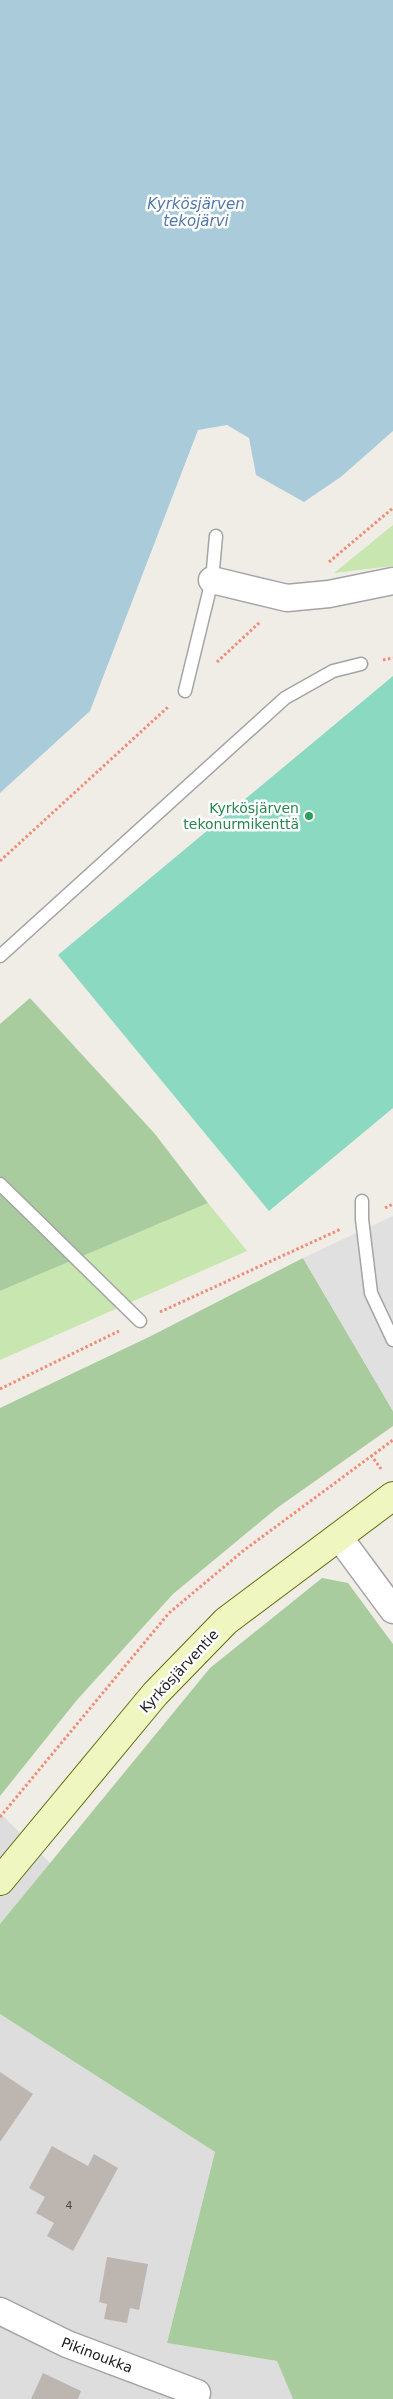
<svg xmlns="http://www.w3.org/2000/svg" width="393" height="2399" viewBox="0 0 393 2399" font-family="'DejaVu Sans',sans-serif">
<style>
.residential{fill:#dedddd}
.grass{fill:#c8e6b0}
.forest{fill:#a9cc9e}
.pitch{fill:#8ad9c0}
.parking{fill:#e0e0e0}
.water{fill:#aaccda}
.building{fill:#bdb6b0}
.lines{fill:none;stroke-linecap:round;stroke-linejoin:round}
.lane-casing{stroke:#a4a4a4;stroke-width:15}
.street-casing{stroke:#a4a4a4;stroke-width:29}
.secondary-casing{stroke:#60710c;stroke-width:30}
.path{stroke:#f18b77;stroke-width:3;stroke-dasharray:2.5 2.5;stroke-linecap:butt}
.lane{stroke:#fff;stroke-width:12}
.street{stroke:#fff;stroke-width:26}
.secondary{stroke:#f0f6bf;stroke-width:28}
.leisure-dot{fill:#2e9e5b;stroke:#fff;stroke-width:2}
.labels{text-anchor:middle;dominant-baseline:central;stroke-width:5;stroke-linejoin:round;paint-order:stroke}
.number-label{font-size:11px;fill:#474644}
.leisure-label{font-size:14px;fill:#27864d;stroke:#fff;text-anchor:end}
.street-label{font-size:14px;fill:#202020;stroke:#fff}
.water-label{font-size:15px;font-style:italic;fill:#5278aa;stroke:#fff}
</style>
<rect width="100%" height="100%" fill="#f0ede7"/>
<path class="residential" d="M0,1813l50,50 -50,61z
M0,2014l215,138 -48,191 110,18 16,38h-293z"/>
<path class="grass" d="M393,525v41l-59,7z
M208,1203l39,48 -247,109v-69z"/>
<path class="forest" d="M30,998l125,136 53,69 -208,88v-267z
M303,1258l90,153v15l-116,82 -104,86 -96,106 -77,96v-388l151,-72z
M322,1578l26,5 45,61v755h-100l-16,-38 -110,-18 48,-191 -215,-138v-90l210,-256z"/>
<path class="pitch" d="M393,676v432l-124,103 -211,-256z"/>
<path class="parking" d="M393,1216v195l-90,-153z"/>
<path class="water" d="M0,0h393v431l-51,45 -38,26 -48,-27 -7,-37 -22,-13 -29,5 -108,281 -90,82z"/>
<path class="building" d="M0,2072l33,22 -33,48z
M52,2146l36,20 6,-12 24,14 -45,83 -26,-15 7,-13 -18,-10 9,-16 -16,-9z
M107,2257l41,7 -9,46 -9,-2 -3,15 -23,-4 3,-15 -8,-2z
M43,2373l38,18 -3,8h-47z"/>
<g class="lines">
<defs>
<path id="lane" d="M185,691l27,-111 4,-44
M0,956l285,-258 48,-27 28,-7
M0,1184l140,137
M362,1201v18l9,74 22,47"/>
<path id="street" d="M212,580l75,18 42,-4 64,-13
M339,1537l54,73
M0,2311l67,33 130,49"/>
<path id="secondary" d="M0,1881l155,-187 71,-73 167,-125"/>
</defs>
<use href="#lane" class="lane-casing"/>
<use href="#street" class="street-casing"/>
<use href="#secondary" class="secondary-casing"/>
<path class="path" d="M329,562l64,-54
M383,660l10,-2
M217,662l43,-40
M0,861l168,-154
M385,1208l8,-4
M160,1312l181,-83
M0,1389l119,-58
M371,1455l10,14
M0,1817l169,-204 74,-62 150,-111"/>
<use href="#lane" class="lane"/>
<use href="#street" class="street"/>
<use href="#secondary" class="secondary"/>
</g>
<circle class="leisure-dot" cx="309" cy="816" r="5"/>
<g class="labels">
<g class="number-label">
<text x="69" y="2205">4</text>
</g>
<g class="leisure-label">
<text x="299" y="808">Kyrkösjärven<tspan x="299" dy="16">tekonurmikenttä</tspan></text>
</g>
<g class="street-label">
<text transform="translate(179 1671) rotate(-47)">Kyrkösjärventie</text>
<text transform="translate(97 2355) rotate(21)">Pikinoukka</text>
</g>
<g class="water-label">
<text x="196" y="204">Kyrkösjärven<tspan x="196" dy="17">tekojärvi</tspan></text>
</g>
</g>
</svg>
